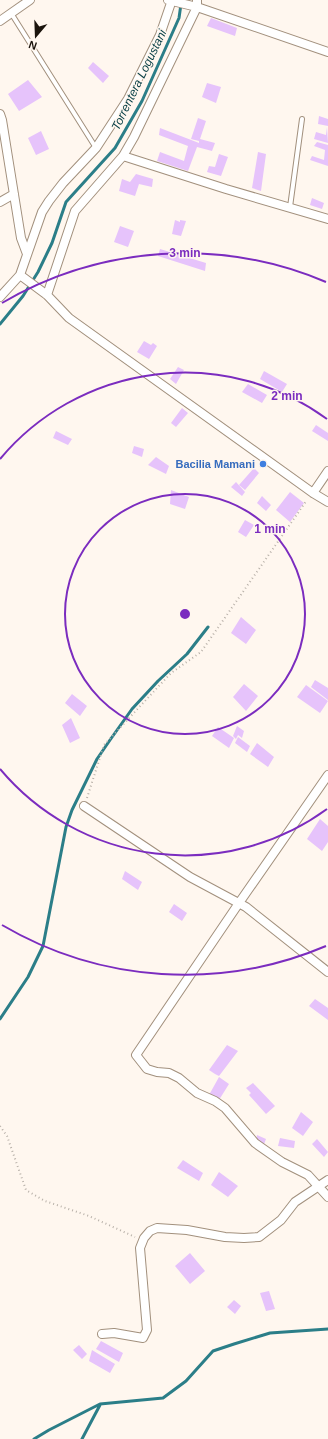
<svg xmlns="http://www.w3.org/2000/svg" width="328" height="1439" viewBox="0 0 328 1439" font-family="Helvetica,sans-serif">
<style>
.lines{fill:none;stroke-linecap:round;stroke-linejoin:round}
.stream{stroke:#2b7e88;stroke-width:3}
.building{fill:#e6c3fb}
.lane-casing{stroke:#a2907d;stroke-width:6}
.street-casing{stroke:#a2907d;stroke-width:10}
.path{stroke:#b8b1a9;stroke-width:2;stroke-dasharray:1 3;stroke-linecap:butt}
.lane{stroke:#fff;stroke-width:4}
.street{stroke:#fff;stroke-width:8}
.ring{fill:none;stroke:#7b2cbf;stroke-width:2}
.shop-dot{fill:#3f7fe0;stroke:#fff7ef;stroke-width:1.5}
.labels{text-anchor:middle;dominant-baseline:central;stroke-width:3;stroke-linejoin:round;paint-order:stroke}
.shop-label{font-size:11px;font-weight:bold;fill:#366cbe;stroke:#fff7ef;text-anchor:end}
.water-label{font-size:12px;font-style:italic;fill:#043c43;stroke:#fff7ef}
.centre{fill:#7b2cbf;stroke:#fff7ef;stroke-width:2}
.ring-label{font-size:12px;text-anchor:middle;font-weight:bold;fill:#7b2cbf;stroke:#fff7ef;stroke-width:3;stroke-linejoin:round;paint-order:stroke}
</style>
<rect width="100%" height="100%" fill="#fff7ef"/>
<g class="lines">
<path class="stream" d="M0,324l23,-28 15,-24 14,-29 14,-41 49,-54 27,-47 37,-83 2,-14
M0,1019l28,-42 15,-31 23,-119 6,-17 25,-51 13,-19 22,-31 26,-28 29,-27 21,-27
M34,1439l15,-9 51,-26 63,-6 23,-17 27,-30 21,-7 36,-11 58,-4
M82,1439l18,-34"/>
</g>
<path class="building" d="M211,18l26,10 -2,8 -28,-10z
M93,62l16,14 -6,7 -15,-15z
M28,80l14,17 -23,14 -11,-17z
M207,83l14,4 -5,16 -14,-6z
M319,116l9,3v7l-10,-2z
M198,118l8,3 -6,18 15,4 -3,8 -15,-4 -9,24 -31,-10 3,-9 24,9 4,-15 -29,-11 1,-7 39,15v-2l-8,-2z
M327,127l1,16 -14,-4 2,-7 10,3z
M41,131l8,18 -13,6 -8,-17z
M317,142l11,3v21l-18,-6 2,-4 12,4 1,-10 -11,-4z
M258,152l8,2 -5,37 -9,-3z
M219,154l9,3 -7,19 -14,-4 2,-6 6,1z
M136,174l17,5 -1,8 -13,-3 -4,12 -16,-5 3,-12 8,3z
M312,198l12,5 -2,6 -12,-4z
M175,220l5,2v-2l6,1 -5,15 -9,-2z
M120,226l14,5 -6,16 -14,-5z
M160,249l46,14 -1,8 -47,-15z
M144,341l7,4 2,-2 4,3 -8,13 -12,-7z
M178,367l6,3 -8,14 -6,-5z
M264,371l23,13 -5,8 -22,-13z
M248,384l19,11 -5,8 -20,-11z
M182,408l6,5 -12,14 -5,-4z
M316,425l12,8v8l-16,-10z
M56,431l16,8 -4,6 -15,-7z
M134,446l10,3 -2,8 -10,-4z
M156,457l13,9 -3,8 -18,-9z
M254,468l5,5 -14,17 -6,-5z
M236,482l9,10 -3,4 -11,-9z
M171,490l18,7 -4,12 -15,-5z
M290,492l14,11 -14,19 -14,-12z
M262,496l9,9 -5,6 -9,-8z
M245,520l9,5 -8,12 -8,-5z
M241,617l15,13 -10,14 -15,-11z
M315,680l13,8v12l-17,-13z
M244,684l14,12 -12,15 -13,-14z
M306,685l22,16 -8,12 -23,-16z
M72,694l15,12 -7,10 -15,-13z
M71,718l9,20 -10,5 -8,-18z
M237,726l7,5 -2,7 -4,-3 -2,4 -3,-3z
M218,727l16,11 -5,10 -17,-12z
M238,737l12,9 -3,6 -12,-9z
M257,743l17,14 -6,10 -18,-13z
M320,819l8,7v16l-6,9 -15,-12z
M125,871l17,11 -4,8 -16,-11z
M174,904l13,9 -5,8 -13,-9z
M315,999l13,9v12l-19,-14z
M227,1045l11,6 -19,25 -4,-2 -6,-4z
M219,1077l10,7 -10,16 -10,-5z
M253,1083l22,23 -9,8 -17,-19 2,-2 -5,-5z
M301,1112l12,10 -10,14 -11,-8z
M257,1135l9,4 -3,8 -7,-5z
M280,1138l15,3 -1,7 -16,-2z
M317,1139l11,13 -4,5 -12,-13z
M183,1160l20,13 -4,8 -22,-13z
M219,1172l19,14 -10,11 -17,-12z
M190,1253l15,18 -15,13 -15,-18z
M269,1291l6,18 -9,2 -6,-18z
M234,1300l7,6 -6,8 -8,-7z
M101,1341l22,12 -4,9 -23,-13z
M79,1345l8,9 -5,5 -9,-9z
M92,1350l23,14 -5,9 -21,-12z"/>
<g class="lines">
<defs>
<path id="lane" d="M11,13l85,135
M290,207l12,-88"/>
<path id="street" d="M168,0l29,7 131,45
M0,21l30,-21
M0,114l2,6 19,118 6,16
M123,156l103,33 102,30
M0,202l14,-8
M20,275l27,20 22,23 244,175 15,9
M47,295l28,-84 48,-55 11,-19 63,-130v-7
M0,297l20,-22 22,-63 7,-11 14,-18 33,-35 32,-49 32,-64 12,-35
M313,493l15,-22
M328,775l-89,128 -103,152 11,14 10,3 12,1 10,5 18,15 18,8 10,7 30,35 27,19 26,13 20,22
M84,806l106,71 56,30 82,65
M102,1334l12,-1 29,5 4,-8 -7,-82 4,-10 6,-7 7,-3 30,2 38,7 19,1 15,-1 22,-17 14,-18 33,-22"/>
</defs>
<use href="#lane" class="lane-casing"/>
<use href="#street" class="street-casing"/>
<path class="path" d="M87,798l17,-53 67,-72 30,-21 106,-152
M0,1126l7,10 19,54 19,11 44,15 46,21"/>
<use href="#lane" class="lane"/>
<use href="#street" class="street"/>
</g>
<g class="ring">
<circle cx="185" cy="614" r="120"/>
<path d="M327 809A241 241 0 0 1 0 769M0 459A241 241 0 0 1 327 419"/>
<path d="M326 946A361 361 0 0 1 2 925M2 303A361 361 0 0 1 326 282"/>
</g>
<circle class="shop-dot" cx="263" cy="464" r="4"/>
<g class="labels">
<g class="shop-label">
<text x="255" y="464">Bacilia Mamani</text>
</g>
<g class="water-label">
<text transform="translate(139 80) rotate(-64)">Torrentera Logustani</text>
</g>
</g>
<circle cx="185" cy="614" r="6" class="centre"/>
<g class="ring-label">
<text x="185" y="257">3 min</text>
<text x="287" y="400">2 min</text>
<text x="270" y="533">1 min</text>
</g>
<g transform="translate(36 36) rotate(199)" stroke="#fff7ef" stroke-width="3" paint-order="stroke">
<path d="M0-3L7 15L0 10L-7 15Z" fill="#1b140d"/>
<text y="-6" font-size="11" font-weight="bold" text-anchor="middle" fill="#1b140d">N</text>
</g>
</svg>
